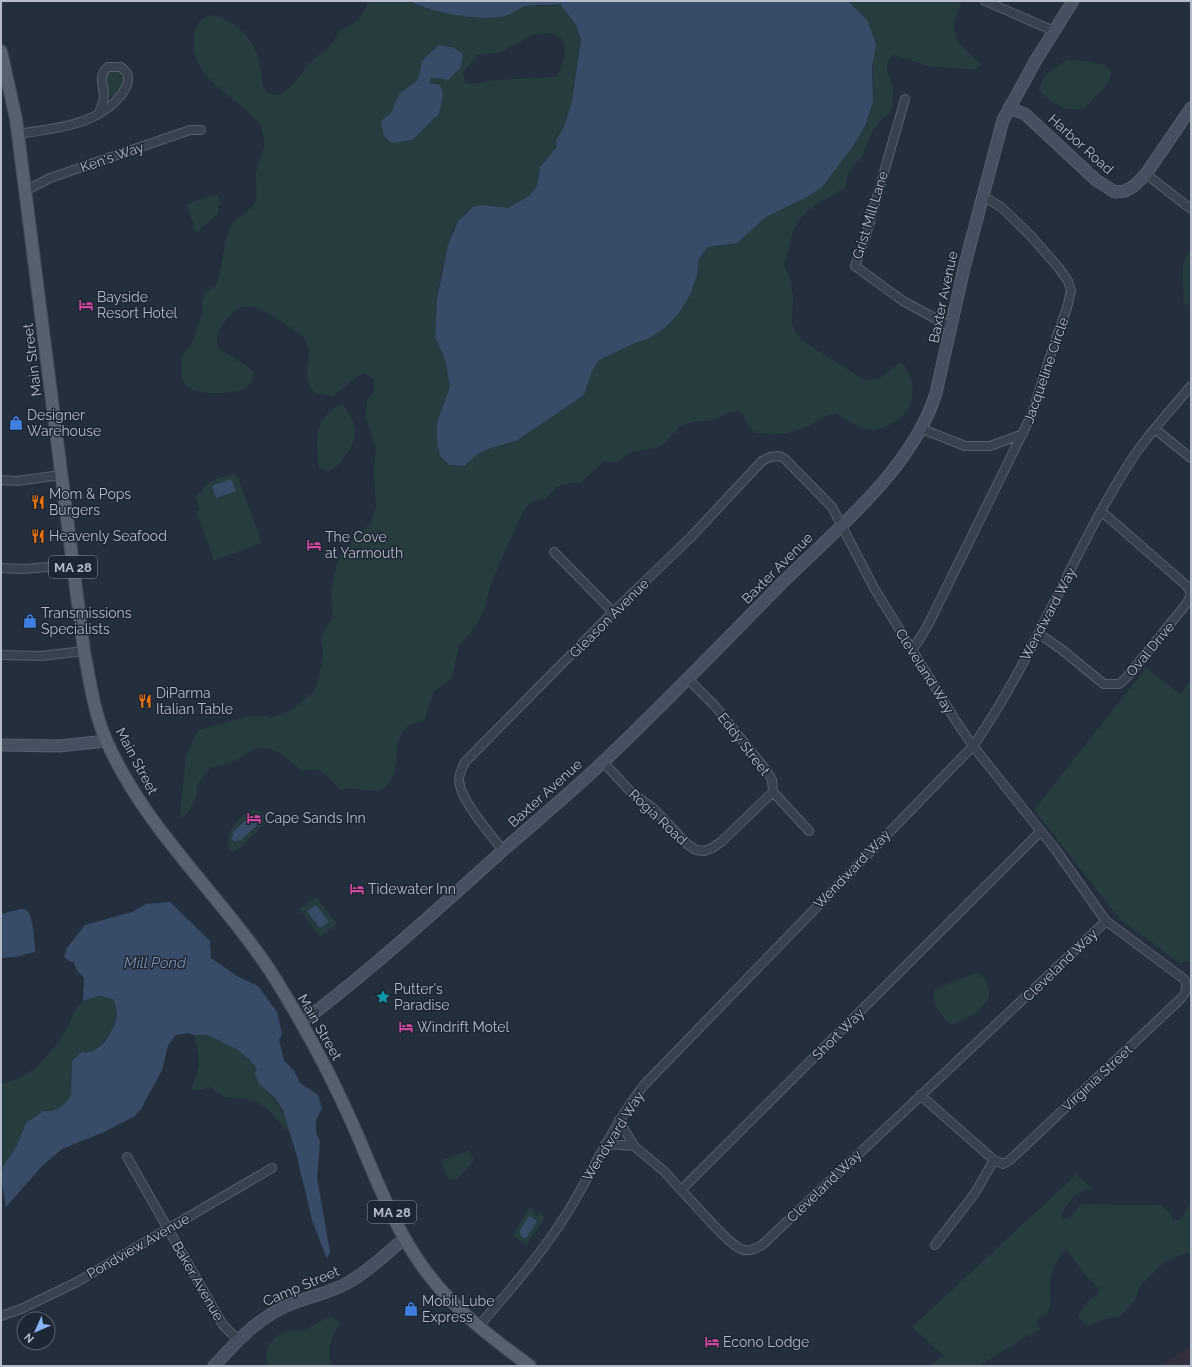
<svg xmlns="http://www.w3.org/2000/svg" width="1192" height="1367" viewBox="0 0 1192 1367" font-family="Raleway,sans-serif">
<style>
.medical{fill:#32303f}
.green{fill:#263c3f;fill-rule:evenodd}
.water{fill:#394c67}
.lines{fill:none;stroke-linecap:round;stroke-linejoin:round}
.street-casing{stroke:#565f6c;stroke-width:10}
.secondary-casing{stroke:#565f6c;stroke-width:13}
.primary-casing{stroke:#414a57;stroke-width:14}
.street{stroke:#38414e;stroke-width:8}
.secondary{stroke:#465061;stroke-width:11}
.primary{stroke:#56606e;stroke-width:12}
.labels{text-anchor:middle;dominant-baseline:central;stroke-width:3;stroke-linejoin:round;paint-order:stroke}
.shield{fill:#1d2633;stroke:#878f9c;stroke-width:1}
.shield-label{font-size:13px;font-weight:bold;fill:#b4bcc9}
.street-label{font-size:14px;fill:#b4bcc9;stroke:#1d2633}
.poi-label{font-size:14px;fill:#b4bcc9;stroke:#1d2633;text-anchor:start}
.water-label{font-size:15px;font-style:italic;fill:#7c92b1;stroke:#1d2633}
</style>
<rect width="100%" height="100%" fill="#242f3e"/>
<path class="medical" d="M1191,1346v20h-31z"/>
<path class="green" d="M369,1h40l11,6 17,4 35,6h16l20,-2 18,-9h26l8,-2 16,21 5,15 -9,61 -8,26 -8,13 1,7 -7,10 -6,4 -6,14 -1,11 -8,10 -21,12 -26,-3 -16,7 -13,17 -12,45 -4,25 -2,38 10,22 5,28 -13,35v19l3,15 10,9 14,1 12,-11 15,-7 25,-7 68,-46 8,-24 7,-11 36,-17 13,-4 49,-64 2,-17 9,-11 29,-4 29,-26 41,-20 44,-48 14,-23 8,-24v-43l-6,-39 -19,-19h114c-2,7 -6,14 -8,21 -4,19 17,32 28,43l-6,4h-7l-37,-2 -39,-12c-13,11 -1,22 0,35 1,7 -1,15 -2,22l-7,5 -11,13 -12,27 -13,16 -3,15c-20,11 -47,23 -53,47 -3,10 -5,20 -8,30l6,13 3,17 -1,28 4,10 7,8 12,8 48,30c21,3 23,-8 39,-17 18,23 13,53 -15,64 -4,1 -8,3 -12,4 -14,1 -28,-11 -40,-17 -16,4 -27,16 -44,19 -11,3 -23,1 -35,1l-6,-5 -9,-16h-10l-22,9h-13l-16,5 -16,18 -8,4 -16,2 -10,3 -12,9h-14l-23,20 -16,2 -9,4 -11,11 -11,2 -9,7 -26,56 -9,23 -5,21 -7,15 -19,23 -7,32 -18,13 -10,30c-43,6 -15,46 -39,66 -13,10 -30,-4 -44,4l-15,-17 -9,-5 -15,2 -22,-18 -13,-5 -12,1 -23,13 -22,6 -13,17v10l-7,14 -7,10 -3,-4 6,-59 12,-26 51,-14h16l6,2 21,-8 21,-18 6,-14 4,-24 -2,-14 4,-10 8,-13 -2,-24 6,-31 12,-17 22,-22 5,-17 -2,-35 2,-23 -10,-30 1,-17 7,-11v-12l-10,-5c-12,5 -20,16 -32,23l-17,-3c-18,-20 1,-34 -9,-52 -3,-7 -15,-12 -21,-17 -22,-14 -39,-30 -60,-3 -7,9 -10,16 -7,27l32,20 4,5c-1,6 -2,9 -6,13 -7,7 -18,6 -27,7 -27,1 -44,-3 -39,-34 0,-6 6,-10 9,-15 4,-8 7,-19 10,-27 3,-7 -1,-14 3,-21 2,-6 10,-7 12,-12 8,-18 6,-39 14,-56 5,-11 16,-13 23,-22 6,-7 2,-22 3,-31 1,-12 9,-22 8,-35 -1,-5 -2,-13 -5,-17 -22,-28 -72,-44 -65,-89 1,-7 6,-14 12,-17 6,-4 14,0 20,3 21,11 32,27 35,51 1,6 0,15 5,20 14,16 35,-17 41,-25 11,-13 25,-16 31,-34 20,-10 21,-10 31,-31zM551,33c3,2 9,4 11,7 8,9 -2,28 -5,37l-62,3 -24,4 -6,-2 -2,-9 14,-18 21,-2 37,-19z
M1067,60h12l27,5 5,8c-1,9 -6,14 -12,20 -5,4 -9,10 -14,14 -15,9 -37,-6 -46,-17 4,-15 15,-23 28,-30z
M111,71h9l3,7 -2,9 -8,10 -5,-3 -2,-18z
M217,194l4,10 -4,2 2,7 -23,20 -9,-29z
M1191,250v52l-4,3 -4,-2c3,-17 -6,-40 8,-53z
M343,404c4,7 11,17 12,26 1,15 -13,34 -26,41l-10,-3c-3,-29 -6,-51 24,-64z
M234,474l4,4 24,65 -48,17 -18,-48 4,-2 -4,-12 1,-4 5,-1c1,-13 23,-16 32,-19z
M1146,668l34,26 11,-14v281l-11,2 -59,-43 -87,-110z
M249,810l10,1 5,4 -1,10 -24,24 -7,3 -4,-5c-1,-20 8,-24 21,-37z
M316,897l21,27 -17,13 -21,-28z
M976,973c11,4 14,14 13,25l-12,15 -25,12c-11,-8 -22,-23 -17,-36z
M99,996l14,3 4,15 -5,16 -16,21 -9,3 -16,15c0,7 2,16 1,23 -1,16 -33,25 -45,31l-10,23 -14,20 -2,6v-87l20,-8 15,-9 24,-27 18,-35 5,-5z
M194,1035h14l28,14 13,10 8,10 2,15c22,19 23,25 33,52l-25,-28 -13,-7 -11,-3 -18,-1 -15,-10 -16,4 -3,-3c2,-5 5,-9 6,-15 4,-12 0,-26 -3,-38z
M469,1150l5,11 -18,19 -8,-1 -7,-18z
M1077,1174l15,15c-19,3 -21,10 -31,26l2,4 9,-3 8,-12 81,1 9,8 3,7 8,-1 10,-17v51l-11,2 -17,8 -24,24 -3,12 -17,18 -19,3 -11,6 -7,-5 -4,-5 9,-14 11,-7 1,-7 -15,-14 -18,-26c-7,10 -15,21 -16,34 -2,20 9,25 -14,39l4,8 -62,37h-49l15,-10 -32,-29z
M530,1207l4,3 -1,3 5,4 2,-4 5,4 -18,28 -15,-9z
M331,1317l9,6c-8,16 -15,23 -8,43h-64c-6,-18 3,-30 21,-35 6,-1 11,1 16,-1 9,-4 16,-11 26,-13z"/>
<path class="water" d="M409,1h439l19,19 9,24 -4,23 1,35 -8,24 -14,23 -29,38 -15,10 -41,20 -29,26 -29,4 -9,11 -2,17 -7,20 -11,18 -13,14 -18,12 -13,4 -36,17 -7,11 -8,24 -68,46 -25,7 -15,7 -12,11 -14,-1 -10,-9 -3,-15v-19l13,-35 -5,-28 -10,-22 2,-38 11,-54 10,-24 15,-14 9,-2 26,3 21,-12 8,-10 3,-19 17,-20 -1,-7 8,-13 8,-26 9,-61 -5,-15 -16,-21c-11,2 -22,0 -33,2 -7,1 -13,7 -19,9 -23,8 -79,-3 -99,-14z
M439,45l15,3 9,6 -3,14 -12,12 -17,-3 -1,6 10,2 3,9 -4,20 -27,26 -20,3 -8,-7 -3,-15 10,-8 8,-19 19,-14 4,-19z
M231,479l5,12 -20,7 -4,-12z
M250,816l8,8 -18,17 -2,-2 -3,3 -4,-4 3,-3 -2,-2z
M170,902l40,39 1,17 26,18 21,10 19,26 5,22 -3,6 5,20 10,11 6,12 18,12 4,13 -6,12v13l4,8 -3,37 13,74 -3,7 -15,-39 -15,-63 -14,-47 -8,-12 -16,-14 -4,-10 2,-5 -8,-10 -13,-10 -28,-14h-14l-6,-2 -12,2 -8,10 -6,25 -21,39 -6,7 -31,16 -42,17 -19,16 -37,42 -5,-28 2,-13 14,-20 9,-23 18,-12c13,2 20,-6 27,-15l1,-35 10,-9c18,4 33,-22 35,-38 0,-4 -2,-10 -4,-15l-14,-3 -16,5 1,-23 -8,-9 -2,-7 -5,-1 -5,-4 3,-9 18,-23 47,-13 14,-8z
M316,905l13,17 -9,6 -13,-17z
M21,909c2,0 4,0 6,2 6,4 8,34 8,41l-20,5 -14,1v-44z
M529,1216l8,5 -10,16 -4,1 -4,-6z"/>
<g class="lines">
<defs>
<path id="street" d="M985,1l69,30
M905,99l-39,136 -11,31 48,35 48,26
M17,134c35,-5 80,-8 104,-39 5,-7 9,-12 6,-22l-6,-6h-13c-11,9 -4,19 -4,30 -1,6 -3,11 -5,16
M1146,174l45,35
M25,191l25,-13 140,-48h11
M922,429l43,17h25l33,-12
M1155,429l36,29
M1,480l16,1 44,-6
M554,552l59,60
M1,568l22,1 50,-4
M1039,634l22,15 43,35h15l8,-7 60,-74 4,-9 -4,-8 -86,-75
M912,651l16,-26 104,-211 22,-70 13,-36 4,-18 -3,-9 -10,-14 -28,-32 -29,-28 -18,-11
M1,655l40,1 43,-5
M687,678l29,29 50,63 6,10 1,12 36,39
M603,762l28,30 22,16 34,36 9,6 8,1 8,-3 9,-6 52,-50
M503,851c-12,-17 -44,-51 -44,-72 0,-5 4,-12 6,-17l148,-150 78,-75 71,-76 8,-4 9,-1 6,3 47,48 42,81 82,133 17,25 82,103 51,72 -344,324c-7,4 -13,7 -21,4 -13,-5 -48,-47 -60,-59
M920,1095l74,65 9,4 7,-4 162,-153c9,-8 19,-16 12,-28l-78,-58
M619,1120l15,26 31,26 16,18 359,-358
M605,1144l29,2
M127,1157l96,168 15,15
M935,1245l40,-52 19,-33
M1,1316l20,-7 56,-27 195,-114
M478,1327c32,-37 66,-76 91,-117 25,-42 45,-86 75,-125l329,-339c63,-90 99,-195 159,-287 17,-26 39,-49 59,-73"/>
<path id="secondary" d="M1009,108l16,6 71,66 19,12 10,-1 9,-5 12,-12 45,-66
M1,745l58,1 47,-5
M301,1023c70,-53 135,-112 199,-170 34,-30 69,-59 102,-90 60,-57 118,-117 176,-176 55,-55 135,-118 158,-194l28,-125 39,-148 33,-60 37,-59
M214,1366c21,-23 41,-45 70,-59 21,-10 45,-13 65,-25 21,-12 38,-29 56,-44"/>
<path id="primary" d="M1,51l15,68 68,532c6,30 10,63 23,91 39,89 118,157 169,238 29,47 55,95 77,145 22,50 41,105 75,149 28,37 65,65 102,92"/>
</defs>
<use href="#street" class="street-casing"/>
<use href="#secondary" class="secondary-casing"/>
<use href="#primary" class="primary-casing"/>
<use href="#street" class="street"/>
<use href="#secondary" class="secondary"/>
<use href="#primary" class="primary"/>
</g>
<defs>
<symbol id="hotel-bare" viewBox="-9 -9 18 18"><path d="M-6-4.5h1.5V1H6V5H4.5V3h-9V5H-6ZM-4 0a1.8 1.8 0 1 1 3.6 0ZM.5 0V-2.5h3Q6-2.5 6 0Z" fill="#d1479c" stroke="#1d2633" stroke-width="2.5" paint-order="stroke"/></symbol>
<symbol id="shop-bare" viewBox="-9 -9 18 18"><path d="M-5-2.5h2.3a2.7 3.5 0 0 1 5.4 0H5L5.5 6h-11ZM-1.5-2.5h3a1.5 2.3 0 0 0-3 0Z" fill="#3f7fe0" stroke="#1d2633" stroke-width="2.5" paint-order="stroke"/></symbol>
<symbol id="restaurant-bare" viewBox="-9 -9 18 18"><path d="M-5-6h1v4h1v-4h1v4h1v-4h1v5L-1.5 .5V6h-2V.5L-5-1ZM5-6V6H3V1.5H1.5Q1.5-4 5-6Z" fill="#e8710a" stroke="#1d2633" stroke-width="2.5" paint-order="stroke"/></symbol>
<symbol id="sight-bare" viewBox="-9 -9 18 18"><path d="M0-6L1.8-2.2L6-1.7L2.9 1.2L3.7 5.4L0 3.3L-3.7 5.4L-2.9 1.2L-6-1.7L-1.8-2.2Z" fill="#0f9aa8" stroke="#1d2633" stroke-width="2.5" paint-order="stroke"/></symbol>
</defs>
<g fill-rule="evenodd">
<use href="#hotel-bare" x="76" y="295" width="20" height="20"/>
<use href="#shop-bare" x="6" y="413" width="20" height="20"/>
<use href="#restaurant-bare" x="28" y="492" width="20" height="20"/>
<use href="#restaurant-bare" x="28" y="526" width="20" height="20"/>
<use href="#hotel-bare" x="304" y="535" width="20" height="20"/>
<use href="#shop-bare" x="20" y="611" width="20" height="20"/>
<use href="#restaurant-bare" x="135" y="691" width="20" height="20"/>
<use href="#hotel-bare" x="244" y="808" width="20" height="20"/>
<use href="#hotel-bare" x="347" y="879" width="20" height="20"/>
<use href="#sight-bare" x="373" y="987" width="20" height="20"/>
<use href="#hotel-bare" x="396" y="1017" width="20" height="20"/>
<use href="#shop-bare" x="401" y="1299" width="20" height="20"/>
<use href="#hotel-bare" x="702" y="1332" width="20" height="20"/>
</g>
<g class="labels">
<g class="shield">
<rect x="49" y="556" width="48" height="22" rx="3"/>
<rect x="368" y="1201" width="48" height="22" rx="3"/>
</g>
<g class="shield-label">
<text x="73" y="567">MA 28</text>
<text x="392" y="1212">MA 28</text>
</g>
<g class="street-label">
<text transform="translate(1081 144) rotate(42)">Harbor Road</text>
<text transform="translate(112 157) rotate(-19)">Ken's Way</text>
<text transform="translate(870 215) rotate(-73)">Grist Mill Lane</text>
<text transform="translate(943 297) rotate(-78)">Baxter Avenue</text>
<text transform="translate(32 360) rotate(-97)">Main Street</text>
<text transform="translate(1046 370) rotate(-71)">Jacqueline Circle</text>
<text transform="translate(777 568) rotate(-45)">Baxter Avenue</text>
<text transform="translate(1048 614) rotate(-62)">Wendward Way</text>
<text transform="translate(609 618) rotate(-45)">Gleason Avenue</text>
<text transform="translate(1150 649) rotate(-50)">Oval Drive</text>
<text transform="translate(925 671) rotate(58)">Cleveland Way</text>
<text transform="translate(744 744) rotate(52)">Eddy Street</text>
<text transform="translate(137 761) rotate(62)">Main Street</text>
<text transform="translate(545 793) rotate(-42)">Baxter Avenue</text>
<text transform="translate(658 817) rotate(43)">Rogia Road</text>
<text transform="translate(852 869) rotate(-46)">Wendward Way</text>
<text transform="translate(1060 965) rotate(-44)">Cleveland Way</text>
<text transform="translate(320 1027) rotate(60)">Main Street</text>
<text transform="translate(838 1034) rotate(-45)">Short Way</text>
<text transform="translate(1097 1078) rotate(-43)">Virginia Street</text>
<text transform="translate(613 1136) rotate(-58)">Wendward Way</text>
<text transform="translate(824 1186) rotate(-44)">Cleveland Way</text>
<text transform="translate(138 1246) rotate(-30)">Pondview Avenue</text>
<text transform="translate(198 1281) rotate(60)">Baker Avenue</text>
<text transform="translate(301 1286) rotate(-23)">Camp Street</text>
</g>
<g class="poi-label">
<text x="97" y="297">Bayside<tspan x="97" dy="16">Resort Hotel</tspan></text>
<text x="27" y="415">Designer<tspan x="27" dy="16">Warehouse</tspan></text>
<text x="49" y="494">Mom &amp; Pops<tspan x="49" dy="16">Burgers</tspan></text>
<text x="49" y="536">Heavenly Seafood</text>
<text x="325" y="537">The Cove<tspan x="325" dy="16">at Yarmouth</tspan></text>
<text x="41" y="613">Transmissions<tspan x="41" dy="16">Specialists</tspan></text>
<text x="156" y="693">DiParma<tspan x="156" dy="16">Italian Table</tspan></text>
<text x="265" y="818">Cape Sands Inn</text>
<text x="368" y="889">Tidewater Inn</text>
<text x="394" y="989">Putter's<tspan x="394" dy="16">Paradise</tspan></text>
<text x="417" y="1027">Windrift Motel</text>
<text x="422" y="1301">Mobil Lube<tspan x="422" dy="16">Express</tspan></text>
<text x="723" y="1342">Econo Lodge</text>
</g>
<g class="water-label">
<text x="155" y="963">Mill Pond</text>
</g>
</g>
<rect width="1192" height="1367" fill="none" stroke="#b4bcc9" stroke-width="4"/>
<g transform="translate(36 1331) rotate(225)"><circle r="19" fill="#1d2633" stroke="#59626f"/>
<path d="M0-3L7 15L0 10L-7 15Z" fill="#8ab4f8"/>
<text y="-6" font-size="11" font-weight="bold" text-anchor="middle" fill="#b4bcc9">N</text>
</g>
</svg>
